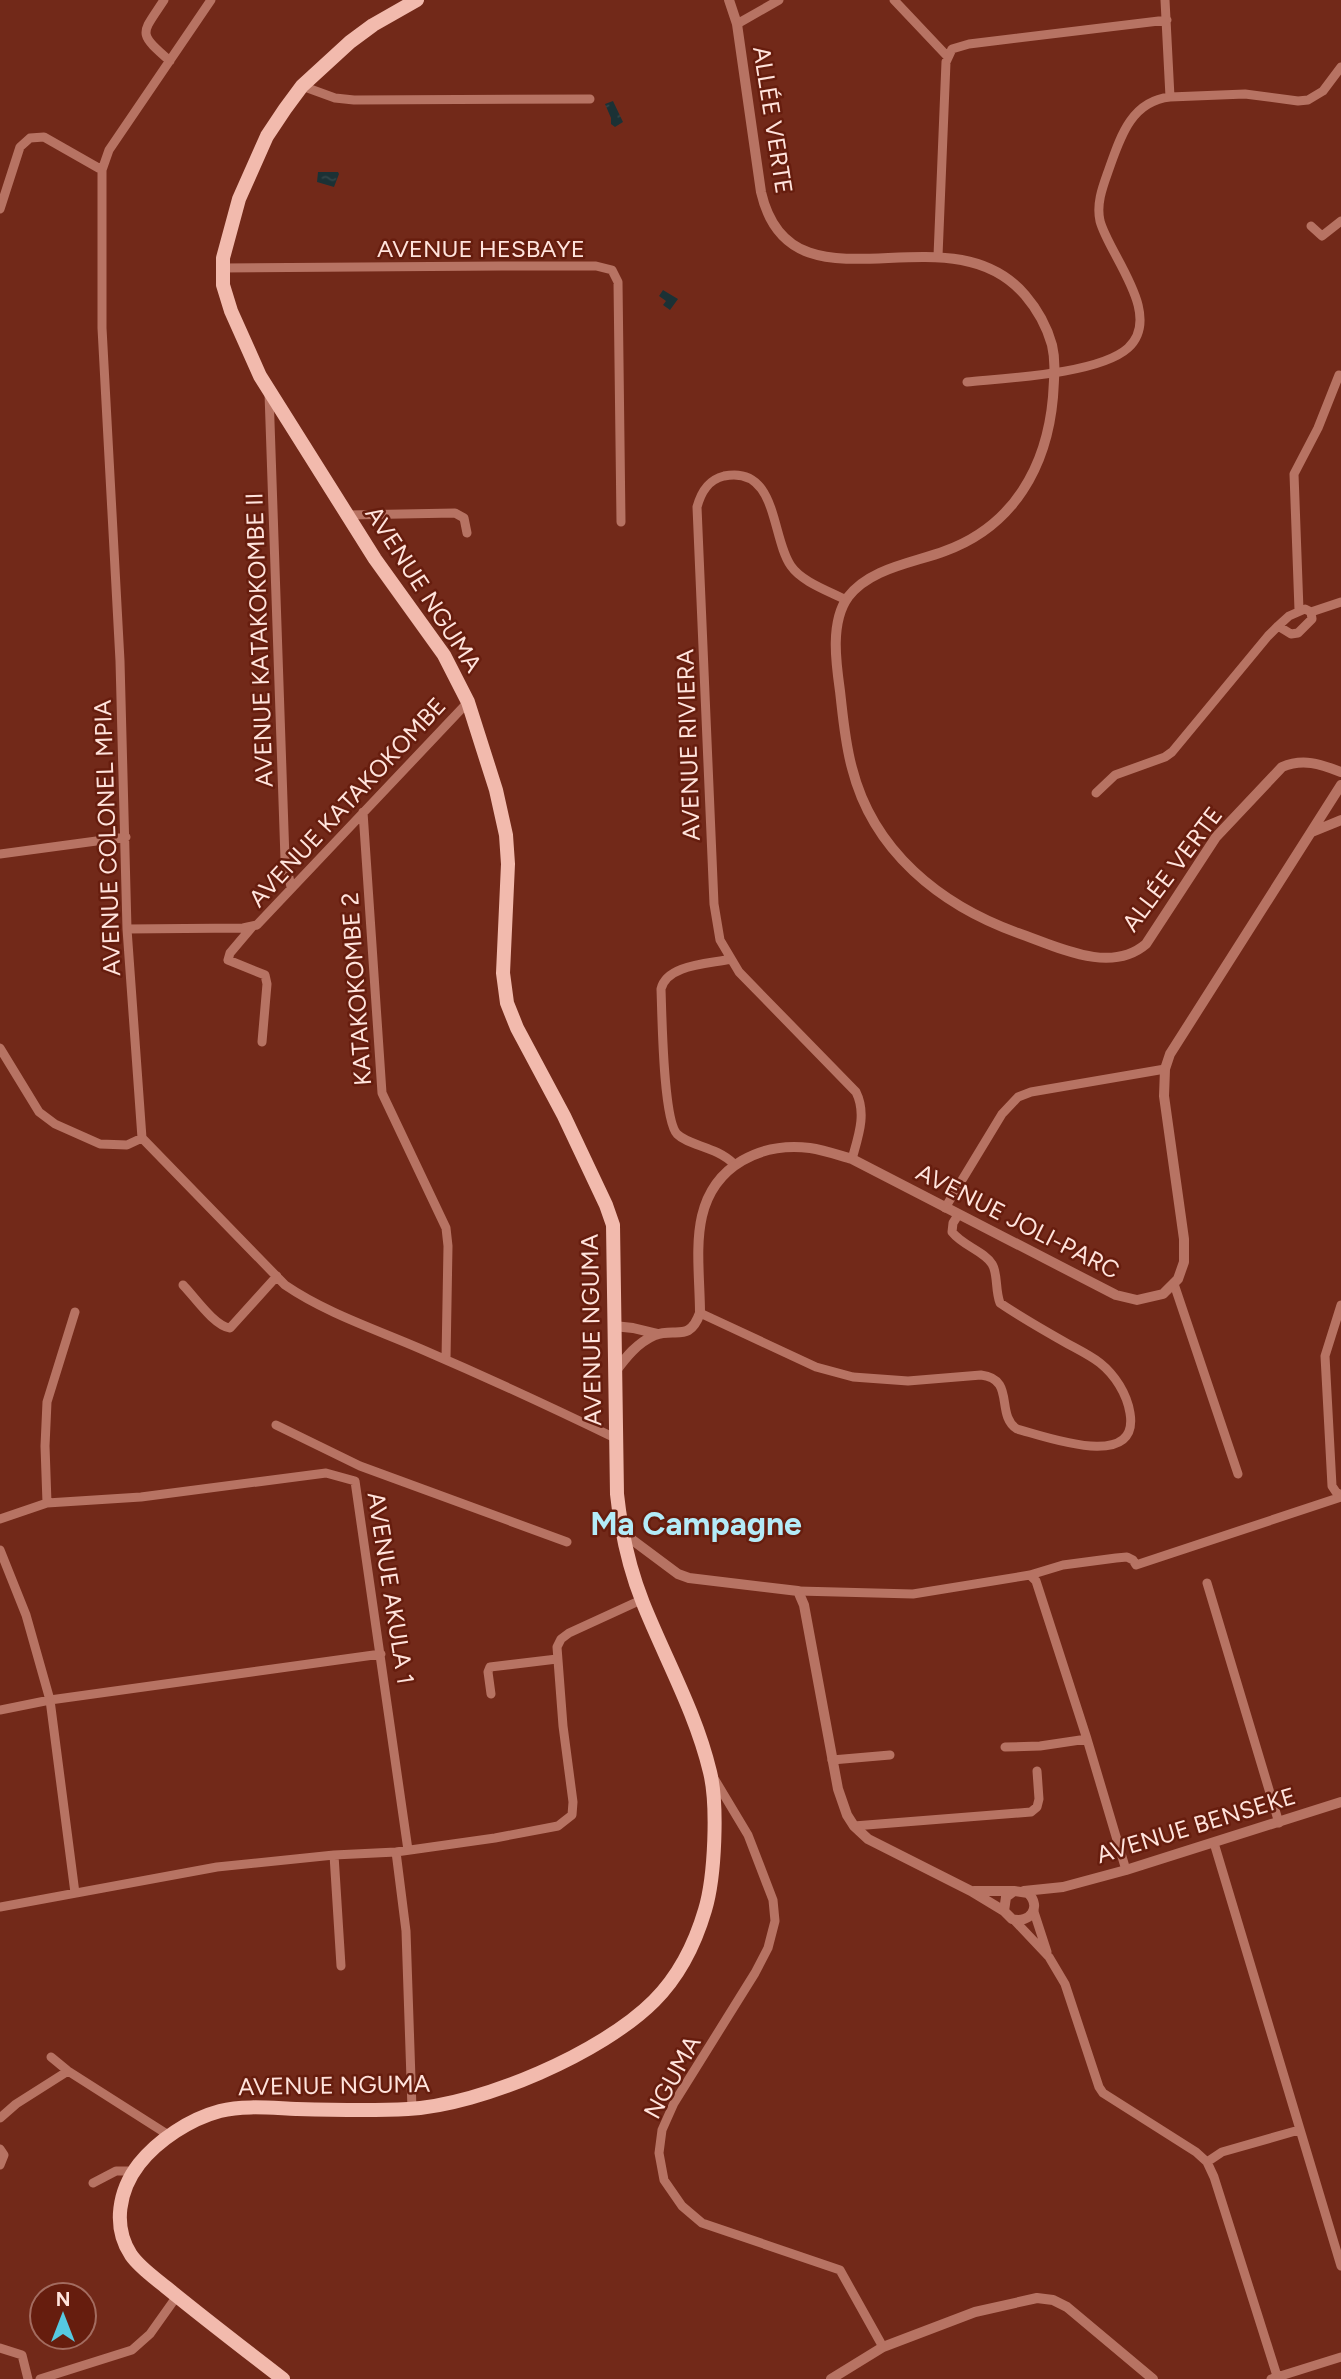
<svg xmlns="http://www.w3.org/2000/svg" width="1341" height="2379" viewBox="0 0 1341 2379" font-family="Figtree,sans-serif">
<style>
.water{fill:url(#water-ripples)}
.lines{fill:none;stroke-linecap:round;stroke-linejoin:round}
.minor{stroke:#b77363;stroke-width:9}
.tertiary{stroke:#b77363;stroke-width:10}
.primary{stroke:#f2baad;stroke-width:14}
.labels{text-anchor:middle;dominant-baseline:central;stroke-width:5;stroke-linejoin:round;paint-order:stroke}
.street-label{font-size:24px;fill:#ffe3dc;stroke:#661d0e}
.district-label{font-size:32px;font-weight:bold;fill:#b3ebf8;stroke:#661d0e}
</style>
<defs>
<pattern id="water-ripples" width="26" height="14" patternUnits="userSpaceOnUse" patternTransform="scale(1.75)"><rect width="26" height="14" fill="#1b3135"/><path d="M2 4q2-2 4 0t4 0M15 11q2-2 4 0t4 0" fill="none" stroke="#324548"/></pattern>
</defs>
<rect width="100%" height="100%" fill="#722919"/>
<path class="water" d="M613,101l10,21 -8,5 -4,-3v-6l-6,-14z
M318,172h20l1,2 -5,13 -17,-5z
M663,290l15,9 -8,11 -7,-5 3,-4 -7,-5z"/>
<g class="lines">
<path class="minor" d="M164,0c-23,35 -27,32 6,61
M211,0l-102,150 -7,20v158l18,333 7,268 15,209 143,147c41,28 90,44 136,64 65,28 130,58 194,89
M894,0l53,56
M1165,0l5,97
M737,24l42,-24
M302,86l33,12 19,2 236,-1
M0,209l20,-62 10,-9 14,-1 58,33
M1311,226l11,10 19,-15
M938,256l8,-194 6,-13 17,-5 198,-24
M222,268l279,-2h95l16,4 6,12 3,240
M967,382c40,-4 132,-8 161,-34 36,-33 -19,-93 -28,-127 -4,-18 3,-35 9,-52 11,-31 22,-68 61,-72l75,-3 53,7 10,-1 15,-9 18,-24
M269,393l16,466 6,28
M348,515l107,-2 9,5 3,15
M846,600c-17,-9 -44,-18 -55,-34 -20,-28 -13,-101 -67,-90 -16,4 -23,16 -27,31l17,397 6,36 19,32 117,120c11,22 2,45 -4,67
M1305,609l6,3 1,7 -14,14 -7,1 -13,-8 11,-10z
M1299,610l-5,-136 24,-46 21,-53
M1311,612l30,-10
M1096,793l19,-18 50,-18 7,-5 96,-116 10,-10
M363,812l19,281 64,135 2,18 -2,113
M0,854l126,-17
M252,927l-22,26 -2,7 37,15 2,9 -5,58
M127,929l116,-1 14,-3 211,-223
M731,959c-21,5 -64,5 -70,30 1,25 2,130 16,145 12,12 39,12 57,30
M0,1048l39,64 16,12 45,20 27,1 15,-7
M945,1208l57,-94 16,-17 13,-5 134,-23
M1174,1284l64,190
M183,1285c11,11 31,41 47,43l47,-52
M1341,1305l-16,51 7,130 4,6 5,3
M700,1313l116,54 37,10 55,4 73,-6c35,4 14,40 36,54 27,7 123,43 113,-16 -3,-19 -15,-38 -30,-50 -9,-7 -21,-13 -32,-19 -23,-13 -46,-26 -68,-41 -5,-13 -2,-30 -8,-39 -8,-13 -29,-18 -40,-32l1,-9 5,-8
M276,1425l84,41 207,76
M47,1503l-2,-57 2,-44 28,-90
M0,1519l47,-16 94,-6 185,-24 29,8 53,369
M0,1550l26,65 24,85 25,193
M1030,1575l6,6 51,158 39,131
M1207,1583l72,240
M798,1591l115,3 117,-19 33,-10 53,-7 11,-1 6,3 3,5 205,-68
M491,1694l-3,-22 2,-5 67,-8
M0,1710l50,-10 331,-46
M1005,1747l35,-1 47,-7
M832,1760l58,-5
M715,1780l33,55 25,65 2,21 -7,27 -13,25 -81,130 -12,27 -3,23 5,27 18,26 20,17 138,47 43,77
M854,1826l177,-14 6,-5 2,-8 -2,-28
M1214,1843l127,423
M396,1852l10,79 6,178
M334,1855l7,111
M0,1907l217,-40 117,-12 62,-3 99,-14 63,-12 14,-11 1,-13 -10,-76 -6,-79 4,-8 8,-6 72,-33
M1034,1912l13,40
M1015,1921l34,36 16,27 34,103 4,6 93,59 11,10 7,15 64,202
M51,2057l17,14 102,65
M0,2118l16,-14 52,-33
M0,2149l4,6 -4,10
M1207,2162l15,-10 77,-22
M93,2183l23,-12h18
M0,2348l22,7 6,24
M40,2379l92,-29 18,-16 27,-38
M1271,2379l70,-22"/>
<path class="tertiary" d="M729,0l8,24 24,168c30,131 186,12 264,103 12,14 22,32 27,50 4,17 2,34 1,52 -6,69 -39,129 -108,154 -32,12 -75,17 -97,46 -18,25 -12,66 -8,94 3,26 5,52 12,77 21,83 88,137 166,165 38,13 92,42 128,11l70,-107 66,-70c21,-9 38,-3 59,5
M1312,832l29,-12
M614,1326l19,2 25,6
M615,1372c11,-15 22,-29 40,-37 21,-8 34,8 45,-22 0,-31 -5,-67 2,-97 12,-51 59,-74 108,-68 14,2 28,7 42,11l264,136 21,5 26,-6 15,-15 6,-17v-23l-20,-143 1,-27 5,-15 171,-269
M623,1533l55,41 11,4 109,13 6,14 34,184 9,26 7,11 14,13 103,52 33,20 8,8c18,5 30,-12 16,-26l-14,-2 -8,6 -2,14
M974,1891h40
M1024,1891l39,-4 63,-17 215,-68
M831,2379l52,-32 92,-35 62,-14 16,2 14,7 86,72"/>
<path class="primary" d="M283,2379c-39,-30 -78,-60 -116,-91 -12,-10 -27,-20 -36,-33 -19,-29 -12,-65 8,-91 19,-24 51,-45 81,-53 24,-6 51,-3 76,-2 38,1 75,2 112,0 74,-4 194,-56 246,-108 25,-25 41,-57 51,-91 10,-33 13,-105 5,-138 -14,-59 -45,-114 -67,-169 -14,-35 -22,-72 -26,-109l-4,-269 -7,-20 -42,-89 -47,-88 -10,-25 -4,-30 5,-109 -2,-29 -10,-45 -28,-88 -24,-47 -69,-96 -115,-183 -29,-65 -8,-26v-27l16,-59 28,-63 18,-27 17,-23 48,-44 23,-17 44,-25"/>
</g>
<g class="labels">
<g class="street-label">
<text transform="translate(773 120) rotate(81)">ALLÉE VERTE</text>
<text x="481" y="248">AVENUE HESBAYE</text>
<text transform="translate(424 589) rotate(57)">AVENUE NGUMA</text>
<text transform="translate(259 640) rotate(-92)">AVENUE KATAKOKOMBE II</text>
<text transform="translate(688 745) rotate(-92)">AVENUE RIVIERA</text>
<text transform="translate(347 802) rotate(-47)">AVENUE KATAKOKOMBE</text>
<text transform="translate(107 838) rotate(-92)">AVENUE COLONEL MPIA</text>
<text transform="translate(1172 869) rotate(-53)">ALLÉE VERTE</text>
<text transform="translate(356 989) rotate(-94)">KATAKOKOMBE 2</text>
<text transform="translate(1018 1221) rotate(27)">AVENUE JOLI-PARC</text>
<text transform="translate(591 1330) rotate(-91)">AVENUE NGUMA</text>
<text transform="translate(391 1588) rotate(81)">AVENUE AKULA 1</text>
<text transform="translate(1196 1825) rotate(-17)">AVENUE BENSEKE</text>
<text transform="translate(672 2077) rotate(-61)">NGUMA</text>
<text transform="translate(334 2085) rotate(-1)">AVENUE NGUMA</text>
</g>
<g class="district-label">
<text x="696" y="1524">Ma Campagne</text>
</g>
</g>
<g transform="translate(63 2316)"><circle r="33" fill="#661d0e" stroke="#a36c60" stroke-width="2"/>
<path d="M0-5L12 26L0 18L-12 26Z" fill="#56c9e1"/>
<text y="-10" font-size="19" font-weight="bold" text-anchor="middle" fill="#ffe3dc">N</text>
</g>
</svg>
